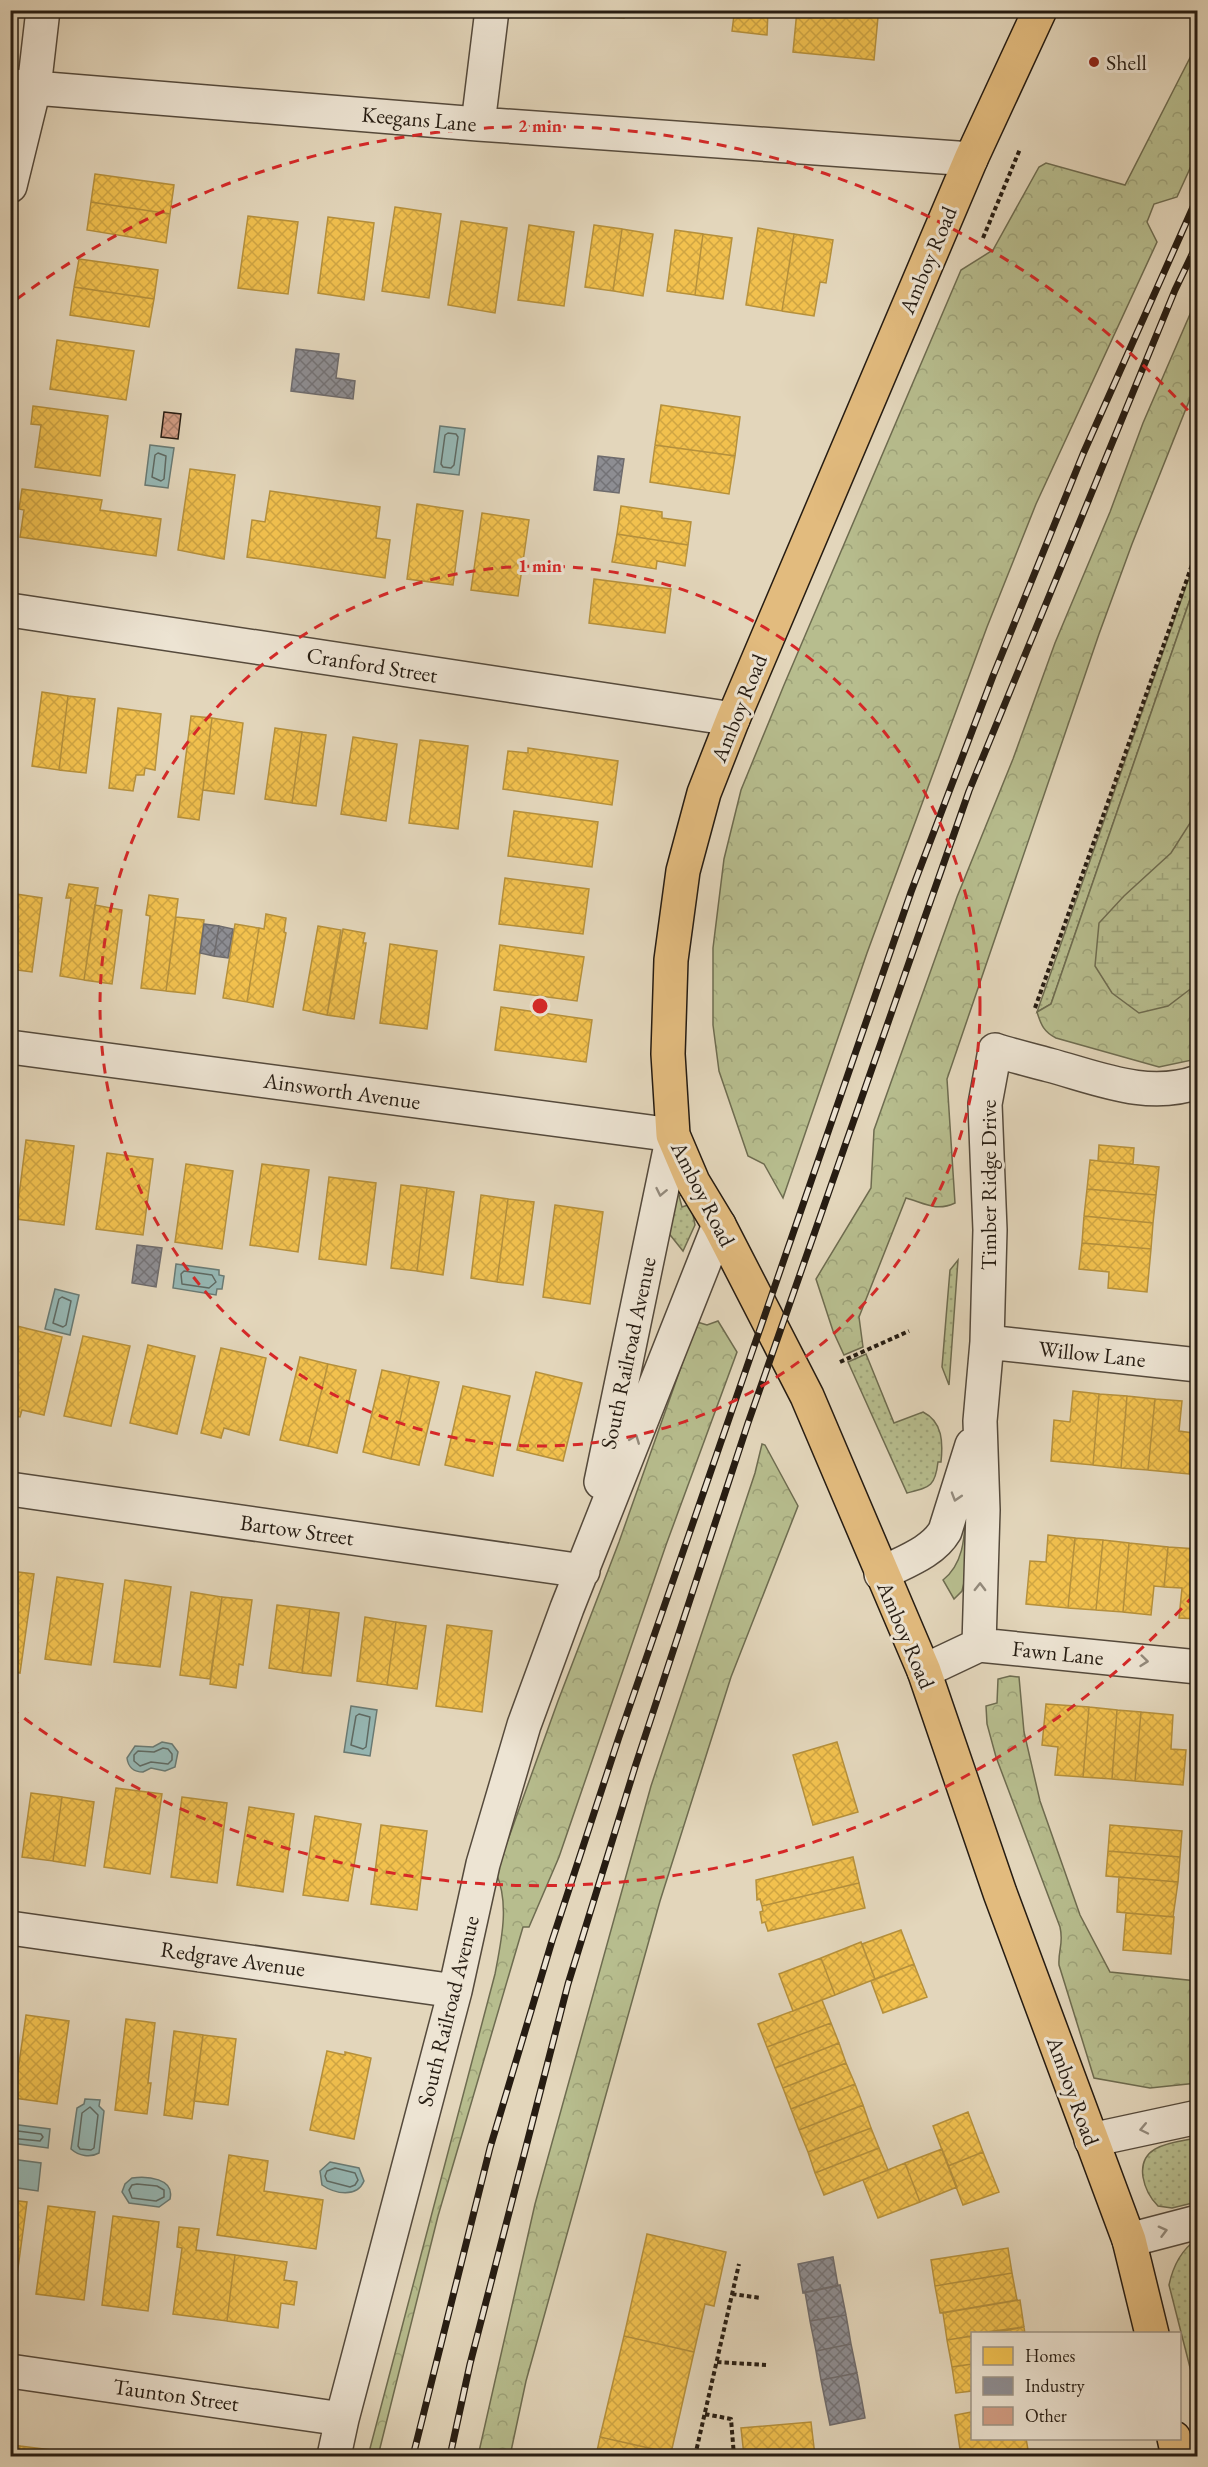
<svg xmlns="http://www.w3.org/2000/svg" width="1208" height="2467" viewBox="0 0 1208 2467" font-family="'EB Garamond',serif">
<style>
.grass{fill:url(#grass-dots);stroke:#6e6c50;stroke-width:1.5}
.forest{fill:url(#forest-crowns);stroke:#6e6c50;stroke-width:1.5}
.wetland{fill:url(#wetland-marsh);stroke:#6e6c50;stroke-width:1.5}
.green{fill:#b7bd8e;stroke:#6e6c50;stroke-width:1.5}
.water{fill:#96b8b5;stroke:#697a74;stroke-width:1.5}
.homes{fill:url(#homes-cross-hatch);stroke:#b5903c;stroke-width:1.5}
.industry{fill:url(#industry-cross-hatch);stroke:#6e6b6c;stroke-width:1.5}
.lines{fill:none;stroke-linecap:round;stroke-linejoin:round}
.shore{stroke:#5e6a64;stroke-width:1.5}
.building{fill:url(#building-cross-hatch);stroke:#261c12;stroke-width:1.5}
.minor-casing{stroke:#554a3c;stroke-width:36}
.major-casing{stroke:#261c12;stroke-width:36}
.path{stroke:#261c12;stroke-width:4;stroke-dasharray:4.5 3;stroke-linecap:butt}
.minor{stroke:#ede4d3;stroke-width:33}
.major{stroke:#e2bb7e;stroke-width:33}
.rail-casing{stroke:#261c12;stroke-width:7}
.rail{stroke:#ede4d3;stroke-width:4.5;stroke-dasharray:14;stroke-linecap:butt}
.oneway{stroke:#938a7c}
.ring{fill:none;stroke:#d62828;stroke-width:3;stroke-dasharray:10 8}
.poi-dot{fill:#8f2418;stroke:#ede4d3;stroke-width:2}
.labels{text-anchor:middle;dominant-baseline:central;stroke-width:6;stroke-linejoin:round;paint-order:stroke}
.poi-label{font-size:22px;fill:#261c12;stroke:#ede4d3;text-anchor:start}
.street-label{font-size:22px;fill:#261c12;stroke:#ede4d3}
.centre{fill:#d62828;stroke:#ede4d3;stroke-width:3}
.ring-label{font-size:18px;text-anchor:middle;font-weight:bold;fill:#d62828;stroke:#ede4d3;stroke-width:6;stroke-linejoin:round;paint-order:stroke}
</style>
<defs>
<pattern id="grass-dots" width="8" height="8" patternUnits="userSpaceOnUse" patternTransform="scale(1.5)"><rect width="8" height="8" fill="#b7bd8e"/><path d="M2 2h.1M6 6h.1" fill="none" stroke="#9da279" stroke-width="1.8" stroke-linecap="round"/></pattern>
<pattern id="forest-crowns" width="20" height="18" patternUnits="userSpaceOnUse" patternTransform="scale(1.5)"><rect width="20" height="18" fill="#b7bd8e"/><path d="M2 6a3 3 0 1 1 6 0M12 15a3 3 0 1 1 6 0" fill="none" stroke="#9da279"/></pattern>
<pattern id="wetland-marsh" width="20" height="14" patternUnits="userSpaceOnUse" patternTransform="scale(1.5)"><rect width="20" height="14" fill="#b7bd8e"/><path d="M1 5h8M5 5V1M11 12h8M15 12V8" fill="none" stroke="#9da279"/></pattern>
<pattern id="homes-cross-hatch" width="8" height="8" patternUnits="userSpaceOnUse" patternTransform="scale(1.5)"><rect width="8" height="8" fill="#f2c14e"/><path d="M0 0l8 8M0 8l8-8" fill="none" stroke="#cfa543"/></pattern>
<pattern id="industry-cross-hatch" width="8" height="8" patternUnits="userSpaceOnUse" patternTransform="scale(1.5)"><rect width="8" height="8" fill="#8d8d92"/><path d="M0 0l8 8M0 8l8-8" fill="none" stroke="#737276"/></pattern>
<pattern id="building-cross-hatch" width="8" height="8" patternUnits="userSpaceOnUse" patternTransform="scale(1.5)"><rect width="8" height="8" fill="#d29d84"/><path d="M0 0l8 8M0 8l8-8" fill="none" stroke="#aa7f6b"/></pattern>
</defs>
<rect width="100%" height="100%" fill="#e3d6bb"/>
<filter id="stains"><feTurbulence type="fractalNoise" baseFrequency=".00333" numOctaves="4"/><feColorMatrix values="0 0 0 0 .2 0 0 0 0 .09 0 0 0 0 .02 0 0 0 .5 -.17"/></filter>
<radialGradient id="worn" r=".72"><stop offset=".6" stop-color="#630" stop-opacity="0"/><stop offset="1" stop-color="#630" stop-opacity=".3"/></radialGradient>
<path class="grass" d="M1197,555v24l-146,425 -14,8z
M678,1187l10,5 -9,4 3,11 9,-3 4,21 -12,26 -16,-20z
M958,1260l-9,125 -7,-18 4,-49 4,-48z
M866,1354l28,69 29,-11c20,10 20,31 18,50h-3c-3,25 -8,25 -31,31l-59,-131z
M1197,2138v64l-25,6 -14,-2c-8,-8 -13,-17 -15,-29 -5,-33 30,-34 54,-39z
M1197,2239v156l-28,-110c4,-19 12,-35 28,-46z"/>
<path class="forest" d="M1197,44v109l-20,44 -23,7 -7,18 10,20 -121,262 -49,123 -120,326 -84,245 -19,-34 -16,-8 -29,-85 -6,-46v-77l11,-89 17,-69 43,-105 177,-415 32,-20 46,-83 7,-4 79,22z
M1197,298v83l-65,163 -33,90 -152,445 8,124c-19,9 -31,0 -49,-5l-47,119 4,30 -19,8 -11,-24 -17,-52 55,-91 3,-58 83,-233 56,-138 42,-116 55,-131 33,-89z
M1197,579v480l-38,8 -103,-29c-12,-6 -15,-13 -19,-26l14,-8z
M718,1321l19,31 -71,193 -107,312 -30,70h-6l-85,289 -60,240h-10l127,-482c6,-32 15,-70 1,-101l62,-172 61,-159 78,-220 10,3z
M762,1444l3,1 33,61 -67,171 -71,224 -134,480 -16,75h-32l57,-252 116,-418 104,-313z
M1010,1676l9,1 5,55 16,69 40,114 30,57 87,9v102l-47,5 -56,-10 -35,-113c-1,-16 5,-21 1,-38l-64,-170 -9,-33 -1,-18 11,-3 1,-24z"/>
<path class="wetland" d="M1197,812v172l-29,22 -29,7 -27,-20 -17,-27 4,-43 25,-27 47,-43z"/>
<path class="green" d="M967,1497l-2,82 -3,12 -8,8 -11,-19c25,-20 21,-54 24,-83z"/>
<path class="water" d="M440,426l25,3 -6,46 -25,-3z
M150,445l24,3 -6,40 -23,-3z
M176,1264l43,6v5l5,1 -2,13h-5l-1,6 -43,-7z
M55,1289l24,6 -9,40 -25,-6z
M351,1706l26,4 -7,46 -26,-4z
M162,1742l10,2 6,8 -3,15 -10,4 -14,-3 -8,4c-9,0 -15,-5 -16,-14l8,-12 18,1z
M85,2099l15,1 -1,6 5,5 -5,42c-9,5 -20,3 -28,-4l6,-41 7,-4z
M11,2124l39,5 -2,19 -37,-5z
M11,2159l30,4 -3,28 -27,-4z
M330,2162l29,6 5,13c-7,17 -29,13 -42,4l-2,-14z
M132,2178c15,-2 43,0 38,21l-11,8 -30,-4 -7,-11 3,-8z"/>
<path class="homes" d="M584,10h40v8l-40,-3z
M768,10l-1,25 -35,-4 2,-16 -37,-4z
M797,10l81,7 -4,43 -81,-8z
M95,174l79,11 -4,29 -79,-12z
M91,202l79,12 -4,29 -79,-13z
M395,207l46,7 -12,84 -47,-7z
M248,216l50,6 -10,72 -50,-6z
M328,217l46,6 -10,77 -46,-7z
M461,221l46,7 -12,85 -47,-8z
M529,225l45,7 -10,74 -46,-6z
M594,225l28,4 -9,62 -28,-4z
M758,228l36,6 -12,77 -36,-6z
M622,229l31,5 -10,62 -30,-5z
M675,230l28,4 -8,61 -28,-4z
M703,234l29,4 -9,61 -28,-4z
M794,234l39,6 -7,43 -6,-1 -6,34 -32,-5z
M79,259l79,11 -4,29 -80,-12z
M74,287l80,12 -5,28 -79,-12z
M57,340l77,11 -8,49 -76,-11z
M661,405l79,12 -5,39 -80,-11z
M33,406l75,10 -8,60 -65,-9 6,-42 -10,-1z
M655,445l80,11 -6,38 -79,-12z
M190,469l45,6 -11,84 -46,-9z
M22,489l80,11 -2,10 61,9 -5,37 -136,-19 4,-27 -5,-1z
M270,491l110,16 -4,31 14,2 -5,38 -138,-21 5,-37 13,2z
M417,504l46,7 -10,74 -46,-6z
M621,506l41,6v6l29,4 -3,23 -71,-11z
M482,513l47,7 -11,76 -47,-6z
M617,534l71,11 -3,21 -28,-5 -1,8 -44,-7z
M594,579l77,10 -6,44 -76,-10z
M10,689h7l-7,48z
M42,692l26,4 -9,74 -27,-4z
M68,696l27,3 -9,74 -27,-3z
M118,708l43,6 -6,56 -10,-2 -1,7h-8l-3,16 -24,-3z
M191,716l21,2 -13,102 -21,-3z
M212,718l31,5 -9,71 -31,-4z
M275,728l27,4 -10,71 -27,-4z
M302,732l24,3 -10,71 -24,-3z
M353,737l44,7 -11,77 -45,-7z
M420,740l48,6 -10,83 -49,-6z
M528,748l90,13 -6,44 -109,-16 5,-38 20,2z
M514,811l84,11 -6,45 -84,-11z
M505,878l84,11 -6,45 -84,-10z
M69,884l29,4 -14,92 -24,-4 11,-78h-5z
M10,893l6,1 -6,41z
M16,894l26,4 -10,74 -22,-3v-34z
M149,895l29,4 -12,92 -25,-3 9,-72 -4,-1z
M95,905l27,5 -10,74 -28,-4z
M266,914l20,4 -2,14 2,1 -13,74 -26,-5 12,-74 5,1z
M176,917l28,3 -9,74 -29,-3z
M235,924l24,4 -12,74 -24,-4z
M318,926l23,4 -14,85 -24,-5z
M343,929l22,4 -2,10h3l-12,76 -27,-4z
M390,944l47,7 -10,78 -47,-6z
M500,945l84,12 -7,44 -83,-11z
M501,1007l91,13 -6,42 -91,-12z
M26,1140l48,6 -10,79 -48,-6z
M1099,1145l35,3 -1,16 -35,-3z
M107,1153l46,6 -10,76 -47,-6z
M1090,1160l69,7 -3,28 -69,-6z
M186,1164l47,7 -11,78 -47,-7z
M262,1164l47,6 -11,82 -48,-7z
M329,1177l47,6 -10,82 -47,-6z
M401,1185l26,3 -10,83 -26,-3z
M427,1188l27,4 -11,83 -26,-4z
M1087,1189l69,6 -3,28 -69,-7z
M481,1195l27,4 -11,83 -26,-4z
M508,1199l26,3 -11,83 -26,-3z
M555,1205l48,7 -13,92 -47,-7z
M1084,1216l69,7 -2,26 -69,-6z
M1082,1243l69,6 -4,43 -39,-4 1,-16 -30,-3z
M17,1326l45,11 -18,78 -22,-5 -2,7 -10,-2v-60z
M83,1336l47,10 -19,80 -47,-10z
M148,1345l47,11 -18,78 -47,-11z
M221,1348l45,10 -17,77 -25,-7 -3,10 -20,-5z
M300,1357l28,7 -20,82 -28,-6z
M328,1364l28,6 -19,83 -29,-7z
M382,1370l28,6 -19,83 -28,-7z
M536,1372l46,11 -19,78 -46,-11z
M410,1376l29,6 -20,83 -28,-6z
M463,1386l47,10 -17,80 -48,-11z
M1073,1391l26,3 -6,71 -42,-4 3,-41 16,2z
M1099,1394l28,2 -6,72 -28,-3z
M1127,1396l28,3 -7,71 -27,-2z
M1155,1399l27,2 -3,30 14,2 -4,41 -41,-4z
M1193,1433h5v42l-9,-1z
M1048,1535l27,3 -7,70 -42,-4 4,-43 16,1z
M1075,1538l28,2 -7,70 -28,-2z
M1103,1540l26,3 -6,69 -27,-2z
M1129,1543l39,4 -4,40 -10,-1 -3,29 -28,-3z
M1168,1547l30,2v70l-19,-1 3,-30 -18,-1z
M10,1571l24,3 -14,99 -10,-2z
M57,1577l46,7 -12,81 -46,-6z
M125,1580l46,7 -11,80 -46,-5z
M191,1592l31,5 -12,82 -30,-4z
M222,1597l30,3 -9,65 -4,-1 -3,24 -26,-4z
M277,1605l33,4 -8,64 -33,-5z
M310,1609l29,4 -8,63 -29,-3z
M365,1617l31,5 -9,63 -30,-4z
M396,1622l30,4 -9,63 -30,-4z
M447,1625l45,6 -10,81 -46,-6z
M1046,1704l43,3 -6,70 -28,-2 3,-28 -16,-2z
M1089,1707l28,3 -5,69 -29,-2z
M1117,1710l24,2 -6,69 -23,-2z
M1141,1712l32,3 -2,34 15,1 -3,35 -48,-4z
M837,1742l21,70 -45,13 -20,-70z
M116,1788l46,6 -12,80 -46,-7z
M31,1793l31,4 -9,64 -31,-4z
M62,1797l32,5 -9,64 -32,-5z
M182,1797l45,6 -10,80 -46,-6z
M249,1807l45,7 -11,78 -46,-7z
M315,1816l46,8 -13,77 -45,-6z
M381,1825l46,6 -10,79 -46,-6z
M1110,1825l72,6 -2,26 -72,-6z
M1108,1851l72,6 -2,25 -72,-6z
M853,1857l6,26 -97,23 -2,-7 -3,1 -1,-20z
M1119,1877l59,5 -5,35 -56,-5z
M859,1883l6,25 -97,23 -3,-9 -3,1 -2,-11 3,-1 -1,-5z
M1126,1913l48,4 -3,37 -48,-4z
M901,1930l13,34 -39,15 -13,-35z
M861,1942l14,37 -40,16 -14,-37z
M821,1958l14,37 -42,16 -14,-37z
M914,1964l13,33 -44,16 -12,-32z
M822,2000l9,23 -64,24 -9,-23z
M26,2015l43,6 -12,83 -43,-6z
M126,2019l29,4 -7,60h3l-4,31 -32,-4z
M831,2023l8,20 -64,25 -8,-21z
M174,2031l29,4 -11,84 -28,-4z
M203,2035l33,4 -8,66 -34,-4z
M839,2043l7,20 -63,25 -8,-20z
M327,2051l18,4v-3l26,6 -17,81 -44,-9z
M846,2063l9,21 -64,25 -8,-21z
M855,2084l8,21 -64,25 -8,-21z
M863,2105l8,23 -63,24 -9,-22z
M968,2112l15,40 -35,14 -15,-40z
M871,2128l8,20 -64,25 -7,-21z
M879,2148l9,22 -64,25 -9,-22z
M942,2149l15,38 -37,15 -15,-39z
M983,2152l16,40 -36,13 -15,-39z
M229,2155l39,6 -4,30 59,9 -7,49 -99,-14z
M905,2163l15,39 -42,16 -15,-38z
M10,2200l17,2 -12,88 -5,-1z
M48,2206l47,6 -11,88 -48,-6z
M113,2216l46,6 -11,89 -46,-6z
M179,2227l20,2 -3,21 39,5 -8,66 -54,-7 9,-66 -5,-1z
M647,2234l79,18 -12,54 -9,-2 -11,48 -70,-16z
M1008,2248l4,25 -77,13 -4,-26z
M235,2255l52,7 -3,18 13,2 -3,23 -13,-2 -3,25 -51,-7z
M1012,2273l5,27 -77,13 -5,-27z
M1020,2300l4,27 -52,7v2l-25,4 -4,-27z
M1024,2327l1,7h-38z
M624,2336l70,16 -23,101 -71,-16z
M972,2336v28l-20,3 -5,-27z
M972,2364v27l-16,2 -4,-26z
M972,2412v26h54l3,18h-68l-6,-41z
M811,2422l4,34h-71l-3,-28z
M600,2437l71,16 -1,3h-74z
M10,2445l10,1 -2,10h-8z
M20,2446l31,4 -1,6h-32z"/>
<path class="industry" d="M296,349l43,5 -3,24 19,3 -2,18 -62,-8z
M598,456l26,3 -5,34 -25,-3z
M204,924l15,2 -5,30 -14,-3z
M219,926l14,3 -5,29 -14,-2z
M137,1245l25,3 -6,39 -24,-4z
M833,2257l5,29 -35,7 -5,-29z
M840,2285l6,30 -36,6 -5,-29z
M846,2315l5,29 -35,7 -6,-30z
M851,2344l6,29 -36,7 -5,-29z
M857,2373l8,45 -35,7 -9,-45z"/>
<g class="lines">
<path class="shore" d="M448,433l8,1 2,3 -4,28 -3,3 -8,-1 -2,-3 4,-29z
M158,453l8,3 -2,23 -3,2 -9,-4 3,-22z
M184,1271l28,4 4,7 -7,6 -27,-4 -1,-10z
M62,1297l9,4 -5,24 -3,2 -10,-4 6,-24z
M359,1714l11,3 -4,30 -3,2 -12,-4 5,-29z
M163,1748l5,1 4,5v6l-4,4 -17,-2 -11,4 -6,-5v-6l4,-4 16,1z
M90,2107l8,8 -4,33 -3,2 -11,-1 -2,-3 4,-33z
M10,2130l31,4 2,3 -3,4 -30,-3
M335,2168l20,5 3,7 -3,5 -5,2 -23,-6 -2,-5 2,-5z
M137,2184l20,2 7,4v7l-8,4 -24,-3 -3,-8 3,-5z"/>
</g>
<path class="building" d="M164,412l17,2 -3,25 -17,-2z"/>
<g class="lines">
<defs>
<path id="minor" d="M10,86l468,38 493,35
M478,124l14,-114
M10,186l24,-98 9,-78
M10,610l723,109
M10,1047l663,88 -72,347
M987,1342l211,23
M10,1489l573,82
M881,1574c22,-12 51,-21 64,-43l27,-86
M979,1645l4,-135 -3,-89 7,-79 3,-112 -5,-126 10,-54c18,6 36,10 54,15 49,13 98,35 149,17
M924,1671l55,-26 219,22
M10,1928l445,63
M1091,2140l107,-23
M1129,2240l69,-18
M10,2371l332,48
M334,2456l8,-37 113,-428 28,-127 41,-139 43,-117 152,-383"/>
<path id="major" d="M1040,10l-69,149 -238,560 -29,74 -21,78 -12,89 -3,94 5,81 20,47 26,43 88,171 117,275 76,222 129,347 23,94
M1174,2438l4,18"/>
</defs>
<use href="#minor" class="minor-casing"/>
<use href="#major" class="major-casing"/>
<path class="path" d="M983,238l37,-89
M1035,1008l163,-460
M840,1362l69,-31
M732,2294l29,4
M717,2362l49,3
M705,2414l26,5 3,37
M695,2456l44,-192"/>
<use href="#minor" class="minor"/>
<use href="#major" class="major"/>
<defs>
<path id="rail" d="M413,2456l77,-308 62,-207 67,-204 292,-845 82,-216 90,-222 115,-258
M450,2456l20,-92 98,-380 67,-217 113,-344 221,-632 206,-501 23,-48"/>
</defs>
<use href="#rail" class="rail-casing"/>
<use href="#rail" class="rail"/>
</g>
<defs><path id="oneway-chevron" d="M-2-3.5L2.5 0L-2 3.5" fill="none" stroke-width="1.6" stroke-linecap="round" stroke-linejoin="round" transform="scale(1.5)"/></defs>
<g class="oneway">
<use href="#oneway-chevron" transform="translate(661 1192) rotate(102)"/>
<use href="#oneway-chevron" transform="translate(635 1439) rotate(-69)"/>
<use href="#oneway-chevron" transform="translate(956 1497) rotate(107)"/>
<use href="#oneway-chevron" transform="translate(980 1587) rotate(-89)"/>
<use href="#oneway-chevron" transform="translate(1144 1661) rotate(6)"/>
<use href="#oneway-chevron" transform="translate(1144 2129) rotate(168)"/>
<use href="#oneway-chevron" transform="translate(1163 2231) rotate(-15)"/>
</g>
<g class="ring">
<circle cx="540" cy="1006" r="440"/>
<path d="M1194 1595A880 880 0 0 1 17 1713M17 299A880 880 0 0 1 1194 417"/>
</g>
<circle class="poi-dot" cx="1094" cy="62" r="6"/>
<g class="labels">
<g class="poi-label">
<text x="1106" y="62">Shell</text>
</g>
<g class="street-label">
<text transform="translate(419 119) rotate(5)">Keegans Lane</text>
<text transform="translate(928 260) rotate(-67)">Amboy Road</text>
<text transform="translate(372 665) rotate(9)">Cranford Street</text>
<text transform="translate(739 708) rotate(-68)">Amboy Road</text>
<text transform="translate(342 1091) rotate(8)">Ainsworth Avenue</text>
<text transform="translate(988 1185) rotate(-90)">Timber Ridge Drive</text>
<text transform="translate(703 1194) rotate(63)">Amboy Road</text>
<text transform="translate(628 1353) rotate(-78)">South Railroad Avenue</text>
<text transform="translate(1092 1354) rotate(6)">Willow Lane</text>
<text transform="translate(297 1530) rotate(8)">Bartow Street</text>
<text transform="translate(906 1635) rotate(67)">Amboy Road</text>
<text transform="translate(1058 1653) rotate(6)">Fawn Lane</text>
<text transform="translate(233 1959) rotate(8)">Redgrave Avenue</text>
<text transform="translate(448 2011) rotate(-76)">South Railroad Avenue</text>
<text transform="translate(1073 2091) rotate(70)">Amboy Road</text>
<text transform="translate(176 2395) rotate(8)">Taunton Street</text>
</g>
</g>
<circle cx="540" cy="1006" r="9" class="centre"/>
<g class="ring-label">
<text x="540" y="132">2 min</text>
<text x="540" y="572">1 min</text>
</g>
<rect width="1208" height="2467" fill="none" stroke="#e3d6bb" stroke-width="36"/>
<rect x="12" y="12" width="1184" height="2443" fill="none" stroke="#261c12" stroke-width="3"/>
<rect x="18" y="18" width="1172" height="2431" fill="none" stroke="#261c12" stroke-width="1.5"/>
<rect x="971" y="2332" width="210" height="108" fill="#ede4d3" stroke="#9d9486" stroke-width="1.5"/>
<rect x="983" y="2347" width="30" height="18" fill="#f2c14e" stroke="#9d9486" stroke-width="1.5"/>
<text x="1025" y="2362" font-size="18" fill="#261c12">Homes</text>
<rect x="983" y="2377" width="30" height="18" fill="#8d8d92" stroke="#9d9486" stroke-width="1.5"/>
<text x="1025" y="2392" font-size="18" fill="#261c12">Industry</text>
<rect x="983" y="2407" width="30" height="18" fill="#d29d84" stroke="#9d9486" stroke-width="1.5"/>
<text x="1025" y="2422" font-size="18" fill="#261c12">Other</text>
<rect width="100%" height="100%" filter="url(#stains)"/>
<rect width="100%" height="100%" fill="url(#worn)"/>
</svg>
